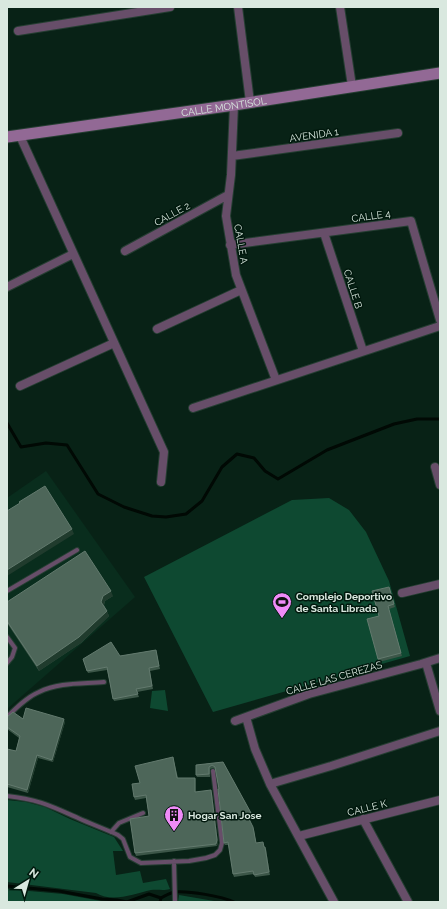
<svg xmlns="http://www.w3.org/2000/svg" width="447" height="909" viewBox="0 0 447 909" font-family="Raleway,sans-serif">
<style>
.built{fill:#092d1d}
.green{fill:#0e4931}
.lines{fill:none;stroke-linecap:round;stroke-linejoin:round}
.stream{stroke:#010904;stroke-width:3}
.lane-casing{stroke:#253e32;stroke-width:6}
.street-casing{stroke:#253e32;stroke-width:10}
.secondary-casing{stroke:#253e32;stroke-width:13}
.lane{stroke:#674e69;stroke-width:4}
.street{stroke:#674e69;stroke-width:8}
.secondary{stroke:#926995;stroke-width:11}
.wall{fill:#3c5648}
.shaded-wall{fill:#203b2d}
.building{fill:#4d6659;stroke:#637a6e}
.labels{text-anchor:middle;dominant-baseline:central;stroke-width:3;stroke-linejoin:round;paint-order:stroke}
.street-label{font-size:10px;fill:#d9e8df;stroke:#01180d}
.poi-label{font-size:10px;font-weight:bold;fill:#d9e8df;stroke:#01180d;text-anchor:start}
</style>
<rect width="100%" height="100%" fill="#082216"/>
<path class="built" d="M46,471l89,126 -128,112v-211z"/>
<path class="green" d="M329,498l20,12 17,22 23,49 21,75 -197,56 -69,-135 148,-77z
M165,690l3,21 -18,-3 2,-17z
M7,800l19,2 19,5 25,12 44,18 9,14h-10l3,24 24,-4 3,12 23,-4 4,10c-7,2 -12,0 -19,1 -17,4 -39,13 -55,3l-89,-11z
M7,889l56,5 38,7 21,1h-115z
M179,895l41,7h-42z"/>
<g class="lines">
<path class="stream" d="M7,423l14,24 25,-4 21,2 31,49 26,13 28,9 14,1 20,-3 16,-13 20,-34 15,-13 17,4 11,13 13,8 49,-29 67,-26 23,-5h23
M7,886l52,5 43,8 15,1 10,2 22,-8 12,4
M160,902l1,-4c5,-3 9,-5 14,-6 15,-1 46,4 59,10"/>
<defs>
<path id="lane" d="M7,591l70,-41
M7,637l8,11 -3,9 -5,6
M7,717c9,-9 20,-20 32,-25 20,-10 44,-8 65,-10
M7,796c30,3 44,10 71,22 13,6 27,11 40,17l5,4 7,18 11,6 48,-2 17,-3 9,-3 5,-5 2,-7 -9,-72
M111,832l8,-9 24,-10
M174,861l1,41"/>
<path id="street" d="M238,7l12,95
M340,7l12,79
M18,31l152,-24
M234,105l-3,70 -5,41 10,59 40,105
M20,136l144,316 -3,30
M232,156l166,-23
M324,233l39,118
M230,245l181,-24 29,99
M125,251l103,-56
M7,287l66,-33
M157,329l84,-39
M20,386l94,-43
M193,408l247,-82
M435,467l5,18
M402,593l38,-9
M426,663l14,48
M246,717l9,32 15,35 64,118
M235,721l74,-27 112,-30 19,-6
M270,784l61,-18 109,-35
M363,819l45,83
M299,836l141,-36"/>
<g id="secondary">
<path id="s1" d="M7,137l227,-32 206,-32"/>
</g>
</defs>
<use href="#lane" class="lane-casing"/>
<use href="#street" class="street-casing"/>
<use href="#secondary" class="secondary-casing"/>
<use href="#lane" class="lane"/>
<use href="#street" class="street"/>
<use href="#secondary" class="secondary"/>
</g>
<path class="wall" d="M390,589l5,18 -6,2 13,47 -23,6 -1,-3 1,-43z
M113,596l-8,5 -1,4 5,11 -28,27 -42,28 -32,-48v-21z
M156,650l4,19 -10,2 3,18 -16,3 2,5 -25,4 -7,-31 -19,3 -5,-14 37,-3z
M7,717l58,5 -12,40 -15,-4 -10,35 -21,-6v-38l9,2 3,-13 -12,-9z
M173,757l5,21h17l1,3v11l16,1 6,50 -1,3 -81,10 -1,-3 14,-37 -3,-18 -11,2 -1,-3z
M223,762l28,51 1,2 -5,1 7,14 2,13 8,2v2l2,2 4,26 -15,2 -1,-3 -20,3 -1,-3 -4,-29h-4l-1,-2 -5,-54 -4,-20 -2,-1 -3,1v8h-13l-1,-2v-10z"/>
<path class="shaded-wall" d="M72,529l2,5 -67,42v-6z
M111,591l2,5 -8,5 -2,6 -2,-5 2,-6z
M107,611l2,5 -28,27 -42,28 -2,-5z
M64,719l1,3 -12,40 -1,-2z
M37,755l1,3 -10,35 -1,-3z
M195,778l1,3v14l-1,-3z
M211,790l1,3 6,50 -1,3 -1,-2z
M265,847l1,2 4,26 -1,-3z"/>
<path class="building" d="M45,486l27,43 -65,41v-57l1,-1 -1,-1 13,-8 -1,-1z
M85,551l26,40 -8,5 -2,6 6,9 -28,26 -42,29 -30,-45v-19z
M389,587l5,17 -6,2 13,47 -23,6 -11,-40 12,-3 -7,-25z
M111,642l9,14 36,-6 3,16 -10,2 3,18 -16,3 2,5 -25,5 -6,-32 -20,4 -4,-12z
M26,708l38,11 -12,41 -15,-5 -10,35 -20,-6v-35l9,2 4,-15 -13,-9v-10l6,-5 10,7z
M173,757l4,21h18v14l16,-2 6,50 -1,4 -81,9 -5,-34 19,-3 -3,-21 -12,2 -2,-13 8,-1 -5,-17z
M223,762l28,51h-5l7,14 3,16 7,-1 1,5h1l4,25 -15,3 -1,-4 -20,3 -5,-32 -4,1 -6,-54h1l-4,-22 -3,-2 -3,2v7l-13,1v-10z"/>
<defs>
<symbol id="stadium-pin" viewBox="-11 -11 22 30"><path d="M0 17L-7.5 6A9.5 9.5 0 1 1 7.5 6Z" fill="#ef8bf7" stroke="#01180d"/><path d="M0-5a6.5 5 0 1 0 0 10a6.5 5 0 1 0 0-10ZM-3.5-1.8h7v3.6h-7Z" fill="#111"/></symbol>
<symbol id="building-pin" viewBox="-11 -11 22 30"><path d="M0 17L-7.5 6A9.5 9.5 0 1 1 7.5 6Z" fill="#ef8bf7" stroke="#01180d"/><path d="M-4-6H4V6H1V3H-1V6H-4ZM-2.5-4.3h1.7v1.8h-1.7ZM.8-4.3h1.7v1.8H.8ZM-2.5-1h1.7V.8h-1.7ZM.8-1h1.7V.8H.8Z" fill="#111"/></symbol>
</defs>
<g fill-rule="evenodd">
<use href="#stadium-pin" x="271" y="591" width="22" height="30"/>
<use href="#building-pin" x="163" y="804" width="22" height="30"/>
</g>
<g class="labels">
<g class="street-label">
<text stroke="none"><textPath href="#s1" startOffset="219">CALLE MONTISOL</textPath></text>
<text transform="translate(314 135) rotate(-8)">AVENIDA 1</text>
<text transform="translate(172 214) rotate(-29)">CALLE 2</text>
<text transform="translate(371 216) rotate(-8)">CALLE 4</text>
<text transform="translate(241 244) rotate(80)">CALLE A</text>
<text transform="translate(353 289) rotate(72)">CALLE B</text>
<text transform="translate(334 678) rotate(-16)">CALLE LAS CEREZAS</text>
<text transform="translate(367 808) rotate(-14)">CALLE K</text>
</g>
<g class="poi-label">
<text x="296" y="596">Complejo Deportivo<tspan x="296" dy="12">de Santa Librada</tspan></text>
<text x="188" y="815">Hogar San Jose</text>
</g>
</g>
<rect width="447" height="909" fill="none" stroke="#d9e8df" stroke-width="16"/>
<g transform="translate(28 881) rotate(37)" stroke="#01180d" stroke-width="3" paint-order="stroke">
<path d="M0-3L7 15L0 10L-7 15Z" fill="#d9e8df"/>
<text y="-6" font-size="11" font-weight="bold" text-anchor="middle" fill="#d9e8df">N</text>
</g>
</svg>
